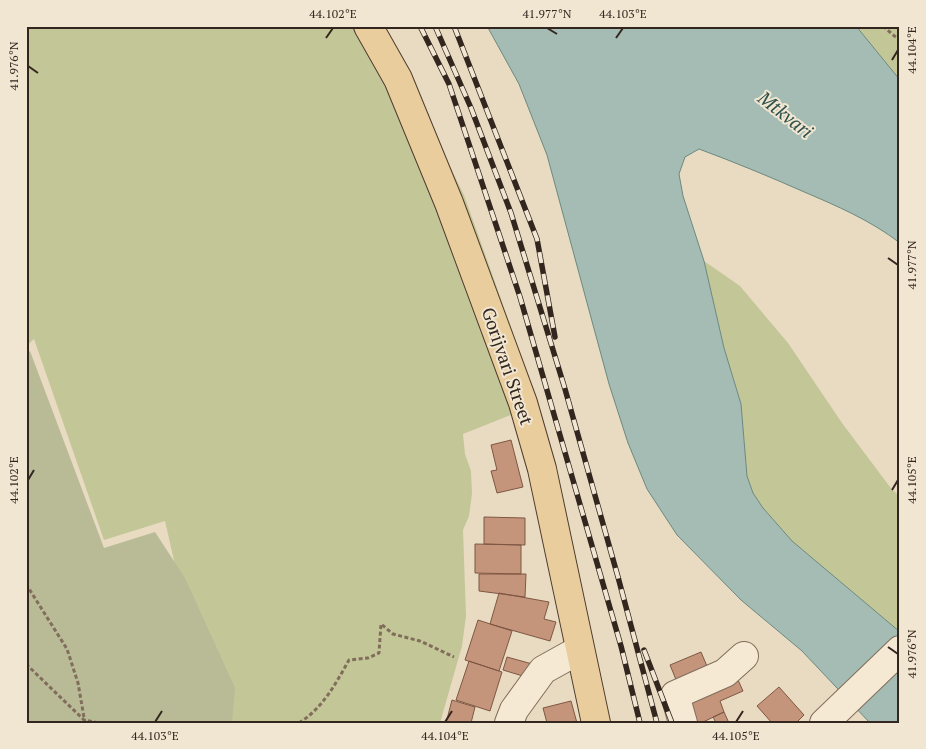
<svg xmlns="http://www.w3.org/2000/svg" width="926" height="749" viewBox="0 0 926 749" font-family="'PT Serif',serif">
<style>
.green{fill:#c3c697}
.cemetery{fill:#b9bb96}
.water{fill:#a4bcb3;stroke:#6c8980}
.building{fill:#c4957b;stroke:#7e5743}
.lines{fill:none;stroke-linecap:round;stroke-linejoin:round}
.minor-casing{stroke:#816d5b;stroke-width:30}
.major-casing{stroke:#4f3c2f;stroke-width:30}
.path{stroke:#816d5b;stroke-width:3;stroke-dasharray:4 2.5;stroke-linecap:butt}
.minor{stroke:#f5e9d4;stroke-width:28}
.major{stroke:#e9cd9d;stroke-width:28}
.rail-casing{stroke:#32261e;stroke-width:5.5}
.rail{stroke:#f1e6d1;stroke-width:4;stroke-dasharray:11;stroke-linecap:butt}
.ticks{fill:none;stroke:#32261e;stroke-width:2}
.labels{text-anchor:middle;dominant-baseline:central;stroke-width:4;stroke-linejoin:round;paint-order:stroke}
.street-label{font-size:18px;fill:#32261e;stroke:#f1e6d1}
.water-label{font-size:19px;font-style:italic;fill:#2e514c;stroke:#f1e6d1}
.neatline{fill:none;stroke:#32261e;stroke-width:2}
.ticks-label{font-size:12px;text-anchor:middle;fill:#32261e}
</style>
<rect width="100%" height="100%" fill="#e9dbc2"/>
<path class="green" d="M26,26h354l84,169 62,174 10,36 -73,29 2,20 6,17 1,23 -3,22 -6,14 3,86 -4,30 -22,77h-229l-46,-202 -61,19 -70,-201 -8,7z
M856,26h44v54z
M704,261l36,25 48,57 54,80 48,64 10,10v135l-108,-91 -29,-33 -10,-15 -6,-17 -6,-72 -17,-56z"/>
<path class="cemetery" d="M30,351l74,197 51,-16 30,46 50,110 -3,35h-206v-368z"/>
<path class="water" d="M487,26h369l44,54v163c-30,-23 -63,-37 -98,-52 -34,-15 -68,-29 -103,-42l-14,8 -6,17 4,22 21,65 20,87 17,56 6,72 6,17 10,15 29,33 108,91v91h-30l-68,-72 -61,-51 -64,-65 -30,-46 -19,-46 -19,-59 -62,-229 -28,-71z"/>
<path class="building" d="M511,440l12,47 -26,6 -6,-22 6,-1 -6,-25z
M484,517l41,1v27l-41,-1z
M475,544l46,1v29l-46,-1z
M479,574h47l-1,23 -46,-6z
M499,593l50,9 -5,17 12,3 -6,19 -60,-17z
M478,620l34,11 -13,40 -34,-11z
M701,652l11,26 -35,4 -7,-17z
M507,657l29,8 -10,12 -23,-7z
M469,661l33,11 -12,39 -34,-11z
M734,671l9,20 -23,10 4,11 -23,11h-10l-12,-28z
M779,687l25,28 -8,8h-24l-15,-17z
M452,700l23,7 -4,16h-25z
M571,701l6,22h-30l-4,-15z
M724,712l5,11h-13l-3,-6z"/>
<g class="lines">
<defs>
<path id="minor" d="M509,723l5,-13 29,-40 36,-20
M683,723l-8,-28 50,-22 19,-17
M824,723l76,-73"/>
<path id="major" d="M368,26l30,53 51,124 74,200 19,66 54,254"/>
</defs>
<use href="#minor" class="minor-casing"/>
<use href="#major" class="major-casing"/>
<path class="path" d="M883,26l17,15
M26,584l41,65 11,34 7,40
M26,664l58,56 16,3
M299,723c24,-15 37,-40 50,-63l19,-2 11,-5 2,-29 12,10 27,7 34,16"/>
<use href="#minor" class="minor"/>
<use href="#major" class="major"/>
<defs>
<path id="rail" d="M420,26l29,58 71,213 101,349 19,77
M435,26l36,82 40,105 54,176 53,188 39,146
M454,26l83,213 18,98
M644,650l28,73"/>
</defs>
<use href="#rail" class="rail-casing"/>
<use href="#rail" class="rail"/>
</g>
<path class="ticks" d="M547,28l10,6M326,38l7,-10M616,38l7,-10M892,60l6,-10M28,66l10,7M888,258l10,7M28,480l6,-10M892,490l6,-10M888,647l10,7M155,722l7,-11M445,722l7,-11M736,722l7,-11"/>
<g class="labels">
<g class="street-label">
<text transform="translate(508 366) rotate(71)">Gorijvari Street</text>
</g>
<g class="water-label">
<text transform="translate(786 114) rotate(38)">Mtkvari</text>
</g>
</g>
<rect width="926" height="749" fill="none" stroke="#f1e6d1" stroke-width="55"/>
<rect x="28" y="28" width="870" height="694" class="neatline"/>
<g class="ticks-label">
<text x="333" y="18">44.102°E</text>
<text x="547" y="18">41.977°N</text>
<text x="623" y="18">44.103°E</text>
<text transform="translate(912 50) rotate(-90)" y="4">44.104°E</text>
<text transform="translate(14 66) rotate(-90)" y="4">41.976°N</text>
<text transform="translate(912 265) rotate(-90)" y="4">41.977°N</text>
<text transform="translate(14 480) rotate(-90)" y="4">44.102°E</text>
<text transform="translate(912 480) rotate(-90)" y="4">44.105°E</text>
<text transform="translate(912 654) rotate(-90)" y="4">41.976°N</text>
<text x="155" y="740">44.103°E</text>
<text x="445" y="740">44.104°E</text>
<text x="736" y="740">44.105°E</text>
</g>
</svg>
